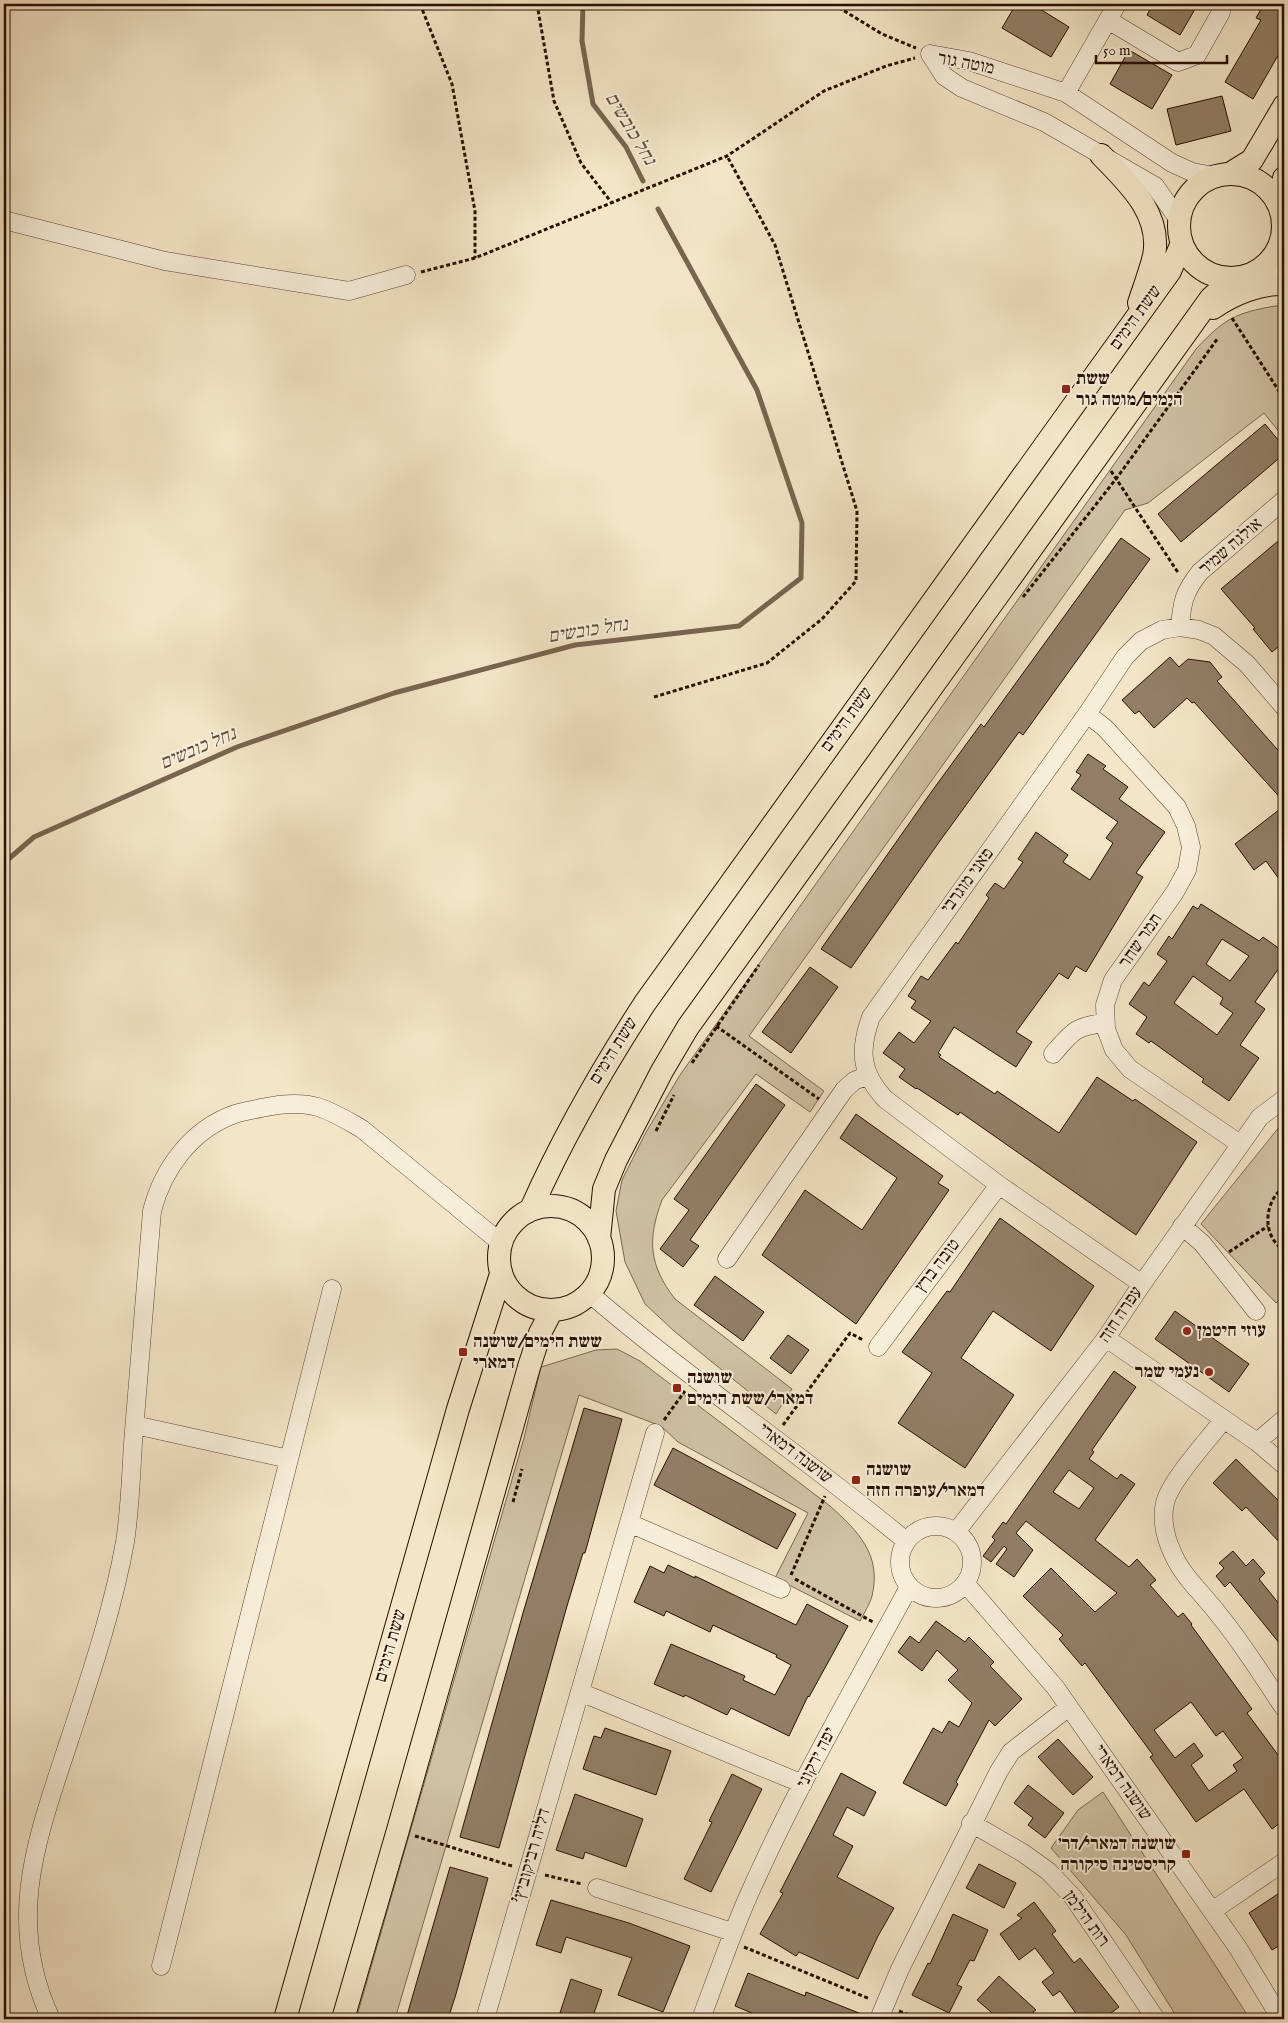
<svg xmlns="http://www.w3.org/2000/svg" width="1288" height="2023" viewBox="0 0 1288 2023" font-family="'IM FELL English','Frank Ruhl Libre',serif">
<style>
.green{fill:#d0c1a5;stroke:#7c6853}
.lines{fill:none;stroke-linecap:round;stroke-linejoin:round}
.stream{stroke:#78644f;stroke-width:5}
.building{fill:#927e67;stroke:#280f01;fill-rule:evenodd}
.minor-casing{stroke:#5b4432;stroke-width:19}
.major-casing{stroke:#280f01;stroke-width:24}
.path{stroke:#280f01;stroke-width:3;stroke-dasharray:4 2.5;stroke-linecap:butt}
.minor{stroke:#f7eeda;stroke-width:18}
.major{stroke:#f3e5c6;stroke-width:22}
.poi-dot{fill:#8f2418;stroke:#f7eeda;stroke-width:2}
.labels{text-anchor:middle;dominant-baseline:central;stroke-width:4;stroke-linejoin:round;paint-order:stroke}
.street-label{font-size:18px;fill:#280f01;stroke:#f7eeda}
.poi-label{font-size:18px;font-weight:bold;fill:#280f01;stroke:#f7eeda;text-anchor:start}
.water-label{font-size:19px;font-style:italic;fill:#644e3c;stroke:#f7eeda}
</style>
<rect width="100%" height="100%" fill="#f3e5c6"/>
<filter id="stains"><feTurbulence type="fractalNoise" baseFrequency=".004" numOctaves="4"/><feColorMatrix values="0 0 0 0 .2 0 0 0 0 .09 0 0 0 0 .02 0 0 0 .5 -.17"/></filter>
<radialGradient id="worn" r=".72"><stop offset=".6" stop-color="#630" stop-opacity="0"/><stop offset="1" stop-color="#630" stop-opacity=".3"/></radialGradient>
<path class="green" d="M1275,306h9v132l-20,-25 -116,90 -23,7 -376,526 75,55 -14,21 -54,-38 -94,126c-15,40 -13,65 13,99l117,90 -16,25 -102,-83 -29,-27 -20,-42 -9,-51 6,-31 23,-46 35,-59 516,-726c28,-30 39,-36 79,-43z
M1284,1121v176l-8,6 -75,-79z
M617,1349l23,12 190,145c28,25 52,49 42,90 -2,8 -8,17 -12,25l-85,-43 33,-65 -130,-71 -17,-16 -82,-31 -184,624h-39l168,-581 17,-71 55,-17z
M1103,1792l147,227h-72l-52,-84 -75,-87 27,-38z"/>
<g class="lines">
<path class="stream" d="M583,4l-1,37 11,63 33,43 17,34
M4,863l30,-26 203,-90 157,-54 181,-48 164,-19 62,-48 1,-55 -45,-133 -99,-181"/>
</g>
<path class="building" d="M1016,4h16l37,23 -18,30 -49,-29z
M1153,4h45l-18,31 -33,-20z
M1264,4h20v41l-31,54 -28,-17 36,-62 -5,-2z
M1129,50l43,25 -20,34 -42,-25z
M1222,96l9,35 -55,14 -9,-36z
M1265,424l19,23v7l-103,88 -23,-28z
M1284,536v106l-12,10 -19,-23 2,-1 -34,-39z
M1121,538l29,21 -127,176 -4,-3 -82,113 -86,123 -30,-19 111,-158 49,-67 3,3z
M1170,657l9,10 9,-8 22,3 12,15 -5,4 67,76v45l-90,-100 -2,1 -5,-5 -33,30 -15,-17 -4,3 -13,-14z
M1088,754l18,12 -3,3 25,18 -9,12 46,33 -29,41 7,4 -57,95 -10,-6 -8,13 -9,-6 -43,59 16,10 -16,25 -62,-40 -16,26 3,2 -2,2 56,37 2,-3 62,42 38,-56 36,24 2,-2 62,43 -61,93 -176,-123 -2,3 -41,-27 -1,1 -17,-12 6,-8 -22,-16 16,-21 15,11 17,-22 -20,-13 5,-7 -8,-5 13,-20 7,4 28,-38 2,2 31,-46 -3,-3 9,-12 9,6 19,-27 -5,-3 18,-27 32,23 -5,7 27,18 23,-37 -7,-5 12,-16 -47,-33 10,-14 -5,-3z
M1284,806v80l-18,-25 -12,9 -19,-26z
M1201,904l58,37 4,-4 21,15v9l-29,41 10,7 -25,36 19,13 -30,43 -27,-19 2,-3 -53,-38 -2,2 -13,-9 11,-17 -18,-13 15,-22 5,4 18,-25 -10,-7 12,-18 3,3 21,-33 5,3zM1222,939l27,17 -19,25 -24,-17zM1193,976l30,22 -3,6 13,9 -16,22 -43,-32z
M810,967l28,20 -47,66 -29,-21z
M756,1084l29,21 -95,135 9,6 -16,21 -23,-18 29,-39 -15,-11z
M856,1114l87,62 -5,7 11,7 -93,134 -94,-69 43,-65 57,40 35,-52 -57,-40z
M1000,1218l94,68 -43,65 -58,-40 -32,47 53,37 -49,73 -67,-45 34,-50 -30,-21 45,-61 3,1z
M715,1276l49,36 -21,29 -49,-36z
M1175,1311l74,53 -20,28 -74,-53z
M788,1335l21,15 -18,24 -21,-16z
M1114,1371l22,16 -44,63 2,2 -5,7 28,20 4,-5 14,10 -40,56 34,27 8,-8 19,21 -6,5 28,32 5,-4 9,11 -1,1 61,84 -5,4 37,50v57l-12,9 -28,-40 -48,33 -46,-65 3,-2 -68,-92 -3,3 -23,-27 4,-4 -40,-39 28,-28 44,44 22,-19 -91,-72 -10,12 17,17 -19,27 -18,-13 11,-15 -3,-3 -13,16 -8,-6 12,-16 -3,-3 11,-15 3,2zM1069,1470l25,18 -15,21 -26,-17zM1191,1702l25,34 7,-5 20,27 -10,7 4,6 -28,20 -18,-26 12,-9 -9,-13 -19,15 -21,-28z
M584,1408l38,11 -37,134h-2l-16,53 -68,242 -39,-11 63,-224z
M673,1448l123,66 -19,35 -123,-64z
M1236,1459l48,47v41l-38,-40 -4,4 -29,-28z
M1233,1551l13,15 7,-7 12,14 -6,6 25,31v39l-54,-67 -5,5 -9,-11 8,-8 -5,-5z
M668,1565l27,13v-2l101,49 11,-21 41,22 -39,71 -1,-1 -19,40 -58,-28 -4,7 -42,-20 -1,2 -30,-13 17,-40 74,32 -2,4 32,15 16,-30 -15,-8 1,-2 -64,-30 -3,7 -44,-21 -2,5 -30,-14 16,-36 14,7z
M936,1621l29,21 4,-5 25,25 -4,4 32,33 -27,27 -6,-6 -33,62 2,2 -12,22 -43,-23 30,-55 9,5 7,-12 10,6 13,-24 -24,-23 10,-10 -21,-20 -15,21 -24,-19 12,-16 9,7z
M605,1728l66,23 -15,44 -73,-26 11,-33 7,2z
M1058,1739l35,38 -20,18 -35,-38z
M841,1773l35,19 -12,24 -17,-9 -14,28 20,11 -16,31 57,31 -16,28 -20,43 -59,-27 -3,4 -36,-22 23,-41 -3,-1z
M732,1774l30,15 -51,103 -27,-13 28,-57 -3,-1z
M1028,1785l36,28 -19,25 -17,-13 5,-7 -19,-15z
M575,1794l68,25 -17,48 -41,-15 -2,7 -27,-9z
M979,1864l37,19 -12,25 -38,-20z
M450,1867l38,11 -32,116 -8,25h-42z
M1284,1890v53l-12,7 -23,-37z
M551,1900l78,23 61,23 -27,66 -45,-17 14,-37 -66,-21 -5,16 -25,-8z
M1034,1902l22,29 -4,3 22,29 6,-5 39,49 -16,12h-23l-20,-28 -7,5 -11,-14 12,-9 -19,-25 -16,12 -19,-26 22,-16 -5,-3z
M953,1914l35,16 -14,31 -4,-1 -13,25 5,2 -13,26 -37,-18 16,-32 2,1z
M748,1973l57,23 1,-4 63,25v2h-103l-31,-13z
M999,1976l37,34 -3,2 6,7h-40l-22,-19z
M571,1979l31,11 -10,29h-34z"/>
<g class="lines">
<defs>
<path id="minor" d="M1108,20l70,42 19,-7 24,-43
M930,54l39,7 97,32 106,70 20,9 23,4
M930,54l14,22 18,12 82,34 111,64 24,34
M1066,93l51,-89
M4,220l161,41 184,30 57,-16
M1283,226l1,2
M1259,270l17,-2 8,3
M1180,627c2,-25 4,-35 20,-55l84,-72
M1087,714l18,14 72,79 9,19 5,21 -4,23 -12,22 -62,88 -8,25 1,24 8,21 16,19 110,75
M1053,1054c19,-22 22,-28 52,-31
M1182,1226l20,17 54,68
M727,1259l117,-169 10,-9 14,-6
M1142,1284l-143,-99 -114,-86c-25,-27 -26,-49 -14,-82l216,-303 38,-57 16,-16 21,-11 18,-3 19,3 15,6 33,28 37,43
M589,1293c102,88 214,162 317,248
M1106,1338l151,104 27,23
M878,1347l121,-162
M1224,1419c-15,20 -54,62 -59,84 -4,17 1,36 8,51 10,23 31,41 46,61 24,29 44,62 65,93
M135,1425l154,34
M1257,1442l27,-23
M629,1523l152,66
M900 1562a36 36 0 1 1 72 0a36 36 0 1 1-72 0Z
M956,1532l150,-194 36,-54 118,-167 24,-18
M965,1583l90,104 183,261 43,71
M580,1692l223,92
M971,1823l52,30 25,18 25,26 83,122
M597,1888l135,44
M1212,1911l72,-49
M161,1966l171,-677
M51,2019c-47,-100 -13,-183 19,-281 21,-64 43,-129 55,-196 5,-32 6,-66 8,-99 7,-77 12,-155 19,-232 11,-43 40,-82 83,-97 9,-3 18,-4 26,-6 18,-4 40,-6 57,-1 16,5 30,14 44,22l139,114
M485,2019l170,-586
M701,2019c15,-40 29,-81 46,-120 47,-107 106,-209 162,-312
M879,2019l21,-50 99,-198 12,-19 58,-45"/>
<path id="major" d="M1101,155c26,27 61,58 53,101 -4,16 -10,32 -15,47
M1231,173l21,-13 32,-54
M1179 226a52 52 0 1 1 104 0a52 52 0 1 1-104 0Z
M1280,208l4,-30
M1213,308c20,-14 47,-25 71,-24
M499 1258a52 52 0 1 1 104 0a52 52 0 1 1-104 0Z
M531,1209c32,-72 71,-140 114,-206l525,-732 12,-28
M599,1239l5,-50 12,-29 46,-89 26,-44 523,-729 23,-20
M285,2019l173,-610 43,-135
M343,2019l55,-189 131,-463 11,-34 12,-23"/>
</defs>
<use href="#minor" class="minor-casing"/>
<use href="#major" class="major-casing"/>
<path class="path" d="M420,4l32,80 23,127v47
M537,4l17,97 27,62 30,39
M833,4l49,30 34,14
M421,272l54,-14 252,-102 97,-65 62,-25 29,-8
M1232,318l52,81
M1111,471l68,103
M1023,597l93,-118 102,-141
M654,697l113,-34 55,-44 34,-38 1,-70 -82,-266 -48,-89
M716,1026l103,73
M692,1063l67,-98
M656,1131l18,-36
M1284,1144l-3,6 3,21
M1284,1187c-20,14 -23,49 0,63
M1229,1252l39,-26
M664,1420l21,-29
M783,1425l67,-92 13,7
M513,1502l9,-33
M791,1575l34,-79
M795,1579l78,43
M415,1836l97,30
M545,1875l37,9
M744,1947l126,52
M899,2011l21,8"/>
<use href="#minor" class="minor"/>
<use href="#major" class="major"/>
</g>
<g class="poi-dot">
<rect x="1061" y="384" width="10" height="10" rx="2.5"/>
<circle cx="1187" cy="1331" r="5"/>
<rect x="458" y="1347" width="10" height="10" rx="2.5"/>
<circle cx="1209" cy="1372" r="5"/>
<rect x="672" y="1383" width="10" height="10" rx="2.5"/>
<rect x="851" y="1475" width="10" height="10" rx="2.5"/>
<rect x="1181" y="1849" width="10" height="10" rx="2.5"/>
</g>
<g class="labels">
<g class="street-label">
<text transform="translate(966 64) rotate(11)">מוטה גור</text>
<text transform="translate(1136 318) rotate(-54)">ששת הימים</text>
<text transform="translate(1231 547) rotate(-41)">אולגה שמיר</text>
<text transform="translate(847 720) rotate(-54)">ששת הימים</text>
<text transform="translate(968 881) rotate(-54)">פאני מוגרבי</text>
<text transform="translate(1141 941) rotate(-55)">תמר שחר</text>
<text transform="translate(614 1051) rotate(-58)">ששת הימים</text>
<text transform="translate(938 1266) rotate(-53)">טובה ברץ</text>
<text transform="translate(1121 1315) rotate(-56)">עפרה חזה</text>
<text transform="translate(795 1454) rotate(37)">שושנה דמארי</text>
<text transform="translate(391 1646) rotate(-74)">ששת הימים</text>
<text transform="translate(817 1758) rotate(-63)">יפה ירקוני</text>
<text transform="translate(1122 1783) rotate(55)">שושנה דמארי</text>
<text transform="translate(532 1856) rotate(-74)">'דליה רביקוביץ</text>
<text transform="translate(1086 1919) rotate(54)">רות הילמן</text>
</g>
<g class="poi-label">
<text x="1076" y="379">ששת<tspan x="1076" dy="21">הימים/מוטה גור</tspan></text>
<text x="1197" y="1331">עוזי חיטמן</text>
<text x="473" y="1342">ששת הימים/שושנה<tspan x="473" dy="21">דמארי</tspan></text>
<text x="1199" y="1372" text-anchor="end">נעמי שמר</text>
<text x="687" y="1378">שושנה<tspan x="687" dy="21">דמארי/ששת הימים</tspan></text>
<text x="866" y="1470">שושנה<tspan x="866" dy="21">דמארי/עופרה חזה</tspan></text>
<text x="1176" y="1844" text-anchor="end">שושנה דמארי/דר׳<tspan x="1176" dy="21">קריסטינה סיקורה</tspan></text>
</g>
<g class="water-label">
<text transform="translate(630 129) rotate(59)">נחל כובשים</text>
<text transform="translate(588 631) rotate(-9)">נחל כובשים</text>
<text transform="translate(198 749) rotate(-23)">נחל כובשים</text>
</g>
</g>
<rect width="1288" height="2023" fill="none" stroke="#f3e5c6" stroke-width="20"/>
<rect x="5" y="5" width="1278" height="2013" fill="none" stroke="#280f01" stroke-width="2.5"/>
<rect x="10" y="10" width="1268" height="2003" fill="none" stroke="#280f01"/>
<path d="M1096 55v8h131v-8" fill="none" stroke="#280f01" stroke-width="2.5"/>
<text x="1103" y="55" font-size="15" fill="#280f01" stroke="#f7eeda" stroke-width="4" paint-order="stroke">50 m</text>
<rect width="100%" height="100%" filter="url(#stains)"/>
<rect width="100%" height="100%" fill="url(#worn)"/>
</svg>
